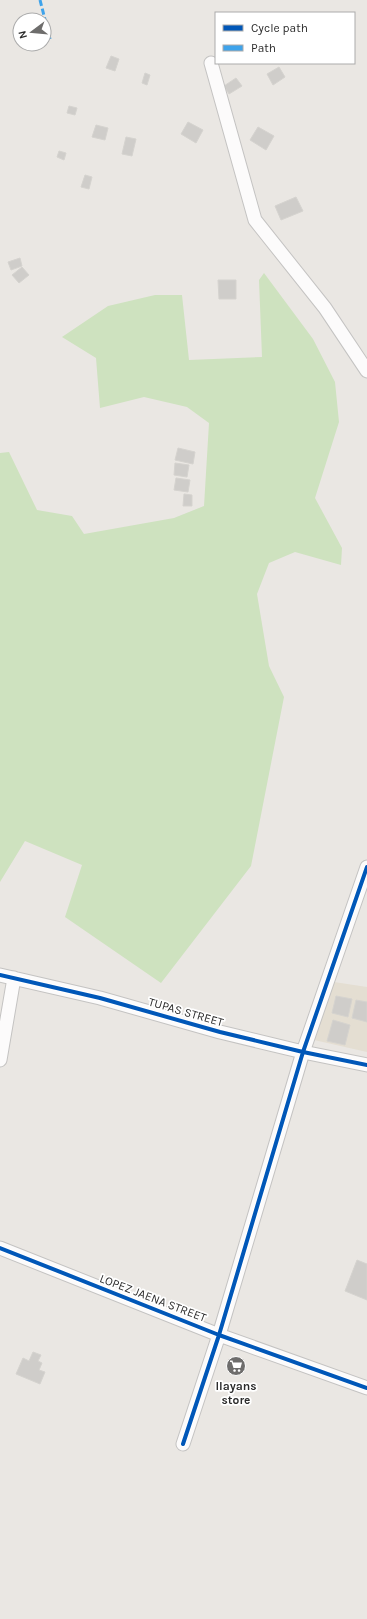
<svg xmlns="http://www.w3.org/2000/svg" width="367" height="1619" viewBox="0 0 367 1619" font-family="Karla,sans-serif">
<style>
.education{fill:#e4ded2}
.green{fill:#cee2bf}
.building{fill:#cfcdca;stroke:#d5d3cf}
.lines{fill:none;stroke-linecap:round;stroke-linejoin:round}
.minor-casing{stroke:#c4c3c2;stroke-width:15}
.minor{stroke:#fcfbfb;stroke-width:13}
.quiet{stroke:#3ea3eb;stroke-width:3;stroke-dasharray:6 3;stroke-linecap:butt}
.cycleway-casing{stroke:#fff;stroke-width:6}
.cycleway{stroke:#0057b8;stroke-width:4}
.labels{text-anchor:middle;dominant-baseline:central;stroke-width:3.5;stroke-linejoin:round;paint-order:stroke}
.street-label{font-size:12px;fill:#2c2c2c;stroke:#fff}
.poi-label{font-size:12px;font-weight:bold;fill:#2c2c2c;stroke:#fff}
</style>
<rect width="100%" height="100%" fill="#eae7e3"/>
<path class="education" d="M334,982l33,5v65l-53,-12z"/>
<path class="green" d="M264,273l49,66 22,43 4,40 -24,76 27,50 -1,17 -46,-13 -26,11 -12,31 12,72 15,31 -33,169 -90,117 -96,-66 17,-52 -57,-24 -25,41v-429l9,-1 28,58 35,6 12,18 90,-16 30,-12 5,-83 -22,-16 -43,-10 -44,11 -4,-50 -34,-21 46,-31 47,-11h27l7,65 73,-3 -3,-77z"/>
<path class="building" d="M111,56l8,3 -4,12 -9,-3z
M279,67l6,10 -12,8 -6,-11z
M145,73l5,2 -3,10 -5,-2z
M236,78l6,8 -13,8 -5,-8z
M69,106l8,2 -2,7 -8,-2z
M188,122l15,8 -7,13 -15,-9z
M96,125l12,3 -3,12 -13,-3z
M258,127l16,9 -8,14 -16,-10z
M126,137l10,2 -4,17 -10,-2z
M59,151l7,2 -2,7 -7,-3z
M85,175l7,2 -3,12 -8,-2z
M296,197l7,14 -22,9 -6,-14z
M20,258l2,8 -11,4 -3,-8z
M22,267l7,8 -10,8 -7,-8z
M218,280h18v19h-17z
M178,448l17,4 -2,12 -18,-4z
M175,463l14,2 -2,12 -13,-2z
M176,478l14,2 -2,12 -14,-2z
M184,494l8,1v11h-9z
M336,996l16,3 -4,18 -16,-4z
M356,1000l11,2v20l-15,-4z
M333,1020l17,5 -5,20 -18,-4z
M357,1260l10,4v36l-22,-9z
M33,1352l8,3 -3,6 4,2 -3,7 6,2 -5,12 -24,-10 7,-16 6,3z"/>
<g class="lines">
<defs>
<path id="minor" d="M211,63l44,157 70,88 42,63
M0,975l100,23 120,34 83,20 64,13
M0,1060l14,-82
M0,1248l219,87 148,53
M183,1444l36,-109 84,-283 64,-185"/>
</defs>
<use href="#minor" class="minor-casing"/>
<use href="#minor" class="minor"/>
<path class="quiet" d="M40,0l10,39"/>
<defs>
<path id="cycleway" d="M0,975l100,23 120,34 83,20 64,13
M0,1248l219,87 148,53
M183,1444l36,-109 84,-283 64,-185"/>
</defs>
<use href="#cycleway" class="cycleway-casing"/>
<use href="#cycleway" class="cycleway"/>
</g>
<defs>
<symbol id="supermarket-disc" viewBox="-11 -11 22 22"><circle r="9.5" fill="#6e6d6c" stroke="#fff"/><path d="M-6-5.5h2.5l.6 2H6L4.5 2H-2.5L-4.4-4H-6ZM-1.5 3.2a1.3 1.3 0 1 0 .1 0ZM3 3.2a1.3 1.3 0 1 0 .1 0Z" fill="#fff"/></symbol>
</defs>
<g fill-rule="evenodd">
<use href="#supermarket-disc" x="225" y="1355" width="22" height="22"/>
</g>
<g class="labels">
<g class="street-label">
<text transform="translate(186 1012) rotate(16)">TUPAS STREET</text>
<text transform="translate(153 1298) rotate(21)">LOPEZ JAENA STREET</text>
</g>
<g class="poi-label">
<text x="236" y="1386">Ilayans<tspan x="236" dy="14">store</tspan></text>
</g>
</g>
<rect x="215" y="12" width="140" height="52" fill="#ffffff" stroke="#ababab"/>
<rect x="223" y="25" width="20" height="6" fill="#0057b8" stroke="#ababab"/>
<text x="251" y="32" font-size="12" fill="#2c2c2c">Cycle path</text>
<rect x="223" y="45" width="20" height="6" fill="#3ea3eb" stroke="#ababab"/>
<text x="251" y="52" font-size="12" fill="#2c2c2c">Path</text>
<g transform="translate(32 32) rotate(254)"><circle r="19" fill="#ffffff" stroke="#ababab"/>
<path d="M0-3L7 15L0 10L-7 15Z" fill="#6e6d6c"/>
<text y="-6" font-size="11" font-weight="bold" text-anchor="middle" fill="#2c2c2c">N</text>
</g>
</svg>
